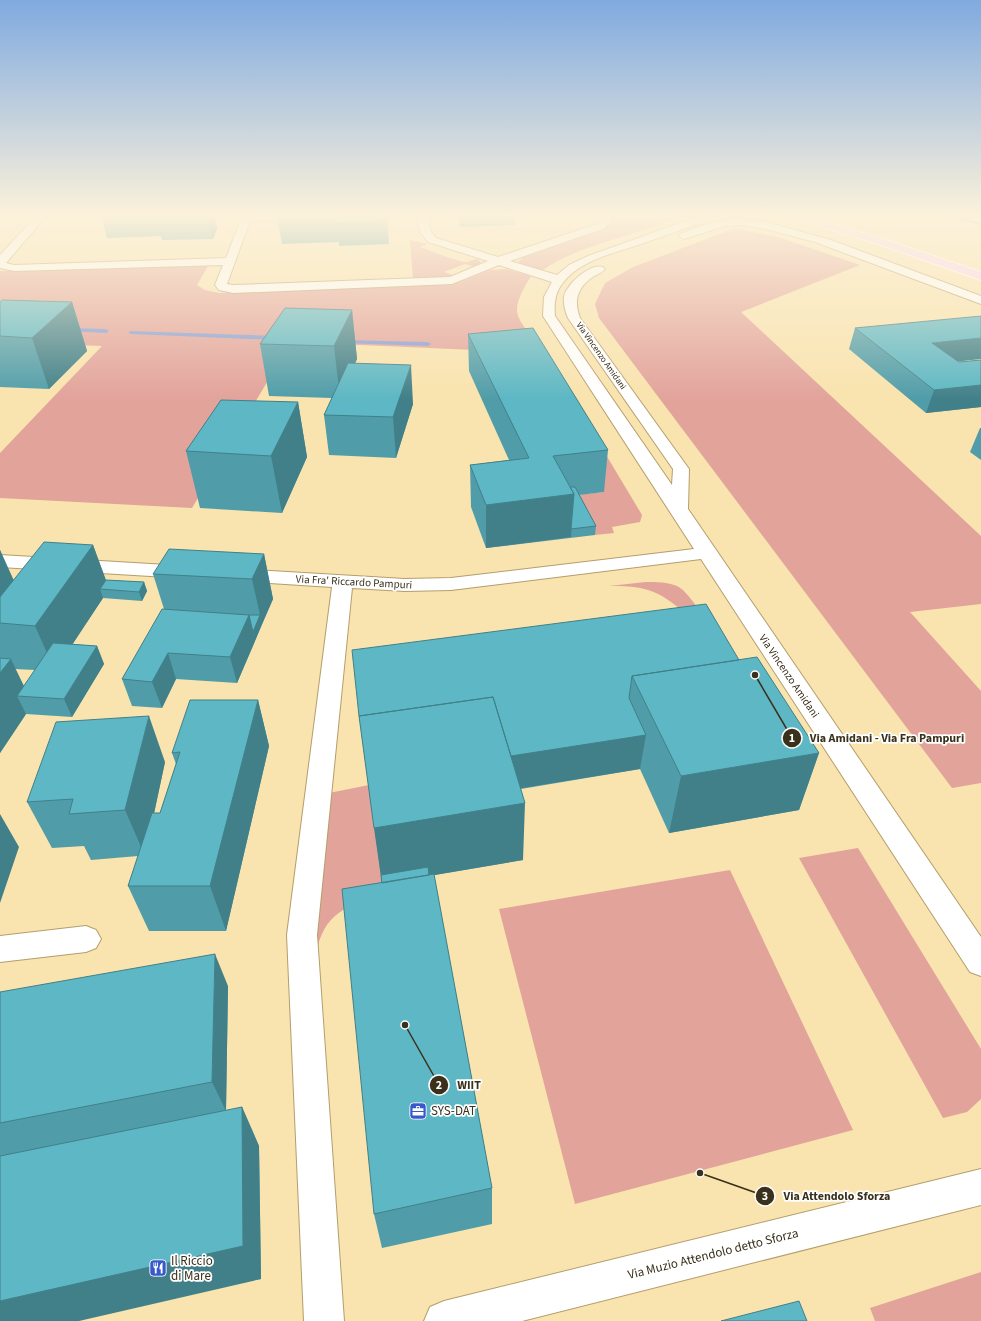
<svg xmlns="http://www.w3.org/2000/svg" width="981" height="1321" viewBox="0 0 981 1321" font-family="'Source Sans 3',sans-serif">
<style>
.green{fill:#e2a39b}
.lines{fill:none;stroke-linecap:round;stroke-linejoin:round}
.stream{fill:#849bd4;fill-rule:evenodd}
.street-casing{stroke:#b49e6c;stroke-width:2}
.primary-casing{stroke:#fff;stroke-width:2}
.street{fill:#fff;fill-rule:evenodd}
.primary{fill:#fbd0fa;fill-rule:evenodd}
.wall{fill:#509da9;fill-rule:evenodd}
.shaded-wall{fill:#418089}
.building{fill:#5db7c4;stroke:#418089}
.labels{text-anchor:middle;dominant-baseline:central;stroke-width:3.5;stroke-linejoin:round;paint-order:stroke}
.far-street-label{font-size:9px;fill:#3a311c;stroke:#fff}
.street-label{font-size:11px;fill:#3a311c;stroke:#fff}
.near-poi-label{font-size:13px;fill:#3a311c;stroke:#fff;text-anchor:start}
.near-street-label{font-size:13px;fill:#3a311c;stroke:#fff}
.leader{fill:none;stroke:#3a311c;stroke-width:1.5}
.callout-dot{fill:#3a311c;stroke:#fff;stroke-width:1.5}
.mark-label{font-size:12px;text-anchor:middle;font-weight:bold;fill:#fff}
.callout-label{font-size:12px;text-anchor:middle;font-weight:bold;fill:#3a311c;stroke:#fff;stroke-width:3.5;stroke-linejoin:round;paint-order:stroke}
</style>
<rect width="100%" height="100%" fill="#f9e3ae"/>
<path class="green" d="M608,214h77c-45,22 -102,28 -144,57l-18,-6 -5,-3 6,-5 83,-31 5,-5z
M735,228l43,9 82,28 -119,47 240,224v68l-71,8 71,79v92l-29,5 -353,-470 -4,-14 10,-21 28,-16z
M410,240l18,4 -8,3c8,3 39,15 45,15 7,0 12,-7 16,1l-6,4 -10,-3 -21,8 9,3 -9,4h-31z
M209,264l-12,21 8,5 14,3 224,-9 17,-2 30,-12 16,-1 25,7c-5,9 -15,24 -14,35 1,12 18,29 25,39l-18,2 -233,-10 -99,166 -192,-10v-45l102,-107 -102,-4v-71z
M551,363l91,152 -2,7 -28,5 2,6 -19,2 -21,-40 30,-3z
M646,582c11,0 21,0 31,4 15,7 36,48 46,63 -21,-19 -48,-51 -75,-59 -12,-4 -26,-4 -39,-4z
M369,785l15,108c-37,13 -60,19 -68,61l1,-20 12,-141z
M858,848l123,201v50l-14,13 -24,6 -144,-260z
M730,870l123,260 -278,74 -76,-295z
M981,1272v49h-106l-5,-13z"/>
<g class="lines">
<path class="stream" d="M936,214h7l38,9v2z
M974,214l7,1v2l-6,-2z
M69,328l37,1 3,2 -3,2 -39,-2v-2z
M129,331l147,5 3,2 -3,2 -145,-6 -2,-1z
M341,340l87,2 3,2 -3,2 -85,-3 -3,-2z"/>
<defs>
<path id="street" d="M38,214h10l-42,49 8,2 212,-7 17,-44 70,1 1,2 -5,3 -59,1 -23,63 6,1 217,-8 38,-16 -60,-19 -8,-10 -3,-18h10l4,18 5,6 62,19 99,-33 4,-4 -2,-6h10l2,7 -6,7 -95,33 47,14 12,-10 19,-9 106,-38h8l1,2 -1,2c-21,8 -41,15 -61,22 -26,9 -62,16 -79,40 -7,9 -8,21 -7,32l117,169 1,-16 -105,-151c-3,-7 -5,-15 -4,-22 4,-13 26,-33 39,-29l2,2c-3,4 -7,5 -11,7 -16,11 -21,23 -14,42l109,151 -1,40 293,428v39l-11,-4 -269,-413 -250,31 -46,1 -53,-3 -35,347 27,386h-40l-17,-386 45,-348 -93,-6 -7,-2 -3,-4 3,-4 7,-2 166,10 46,-1 243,-29 -151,-233 1,-19 8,-15 -53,-17 -47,19 -219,9 -14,-3 -4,-5 8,-20 -209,6 -14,-3v-13z
M353,214h48l-5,3 -39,1 -4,-1z
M731,219l35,3 65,18 150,56v8l-166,-62 -49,-13 -25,-4 -16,1 -41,13 -5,-3 1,-2 29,-11z
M0,555l184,11 7,2 3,4 -3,4 -7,2 -184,-11z
M86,926l10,4 5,9 -5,9 -10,4 -86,10v-26z
M981,1169v36l-459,116h-98l6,-14 14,-6z"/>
<path id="primary" d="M697,214h10v3l-5,5h-8l-1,-2z
M784,214h16l86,26 95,32v8l-103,-36 -93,-28z"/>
</defs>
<use href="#street" class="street-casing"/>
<use href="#primary" class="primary-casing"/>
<use href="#street" class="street"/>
<use href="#primary" class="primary"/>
</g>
<path class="wall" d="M102,214h112l3,14 -4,11 -51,1 -1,-4 -54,2 -6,-23z
M387,214l2,30 -50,2v-4l-57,2 -4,-23z
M458,214h57v11l-55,2z
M0,302h72l15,49 -38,38 -49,-2z
M352,310l5,49 -2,4 58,41 -17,54 -67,-3 -5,-40 8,-17 -63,-2 -9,-52z
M855,328l103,33 1,1 22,-2v47l-55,6 -77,-64z
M468,334l140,116 -4,42 -25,3 17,31 -1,9 -109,13 -15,-41 -1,-42 39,-5 -40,-89z
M298,402l9,55 -25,56 -82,-5 -14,-57z
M980,428h1v32l-11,-8z
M93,545l13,35 38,2 3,9 -5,10 -39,-3 -31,46 25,2 7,18 -32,53 -46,-3 -26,39v-203l13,30zM15,669l20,1 -11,16z
M264,554l9,45 -36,84 -61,-4 -14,29 -30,-2 -10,-27 42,-70 -11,-35z
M739,660l80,93 -20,57 -130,23 -29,-64 -119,20 2,71 -89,15 58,313v36l-110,24 -8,-34 8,-331 -23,-167z
M258,700l11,46 -43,185h-77l-21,-45 10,-30 -47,4 -7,-14 -32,2 -25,-46 138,-40 -11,51h6l16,-49 -4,-11z
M228,986l-2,125 16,-4 17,39 2,133 -261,42v-329z"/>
<path class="shaded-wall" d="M209,214h5l3,14 -4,11 -5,-23z
M72,302l15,49 -38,38 -17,-51z
M352,310l5,49 -17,39 -6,-52z
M981,338v21l-56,6 7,-22z
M411,365l2,39 -17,54 -3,-41z
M981,385v22l-55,6 8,-23z
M298,402l9,55 -25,56 -11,-57z
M574,494l-3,43 -85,11v-43z
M93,545l16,44h-9l3,9 -48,73 -20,-45z
M0,550l15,33 -15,19z
M264,554l9,45 -11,25 -10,-45z
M144,582l3,9 -5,10 -3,-9z
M249,615l6,26 -18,42 -7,-26z
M260,615l2,9 -7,17 -2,-9z
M97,646l7,18 -32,53 -8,-18z
M168,653l8,26 -14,29 -10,-26z
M11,659l18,38 -12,-1 9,18 -26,39v-80z
M258,700l11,46 -43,185 -16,-45z
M149,716l16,46 -20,94 -20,-46z
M646,735l-6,34 -137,22 1,-34z
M819,753l-20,57 -130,23 12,-57z
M525,803l-2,57 -141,24 -8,-56z
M0,814l19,33 -19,56z
M215,954l13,32 -2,125 -14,-29z
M242,1107l17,39 2,133 -182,42h-79v-20z"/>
<path class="building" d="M102,214h32l-33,1z
M159,214h50l-1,2 -51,1z
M280,214h107l1,7 -52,2 1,-4 -59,2z
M2,300l70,2 -40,36 -32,-2v-34z
M285,308l67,2 -18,36 -74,-2z
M981,316v22l-49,5 27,19 22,-2v25l-47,5 -79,-62z
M533,328l75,122 -55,6 21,38 -88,11 -16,-40 59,-7 -61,-124z
M348,363l63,2 -18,52 -69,-2z
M221,400l77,2 -27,54 -85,-5z
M570,487h5l21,39 -25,3 3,-35z
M44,542l49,3 -58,81 -35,-3v-26z
M169,549l95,5 -12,25 -99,-5z
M106,580l38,2 -5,10 -39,-3z
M706,604l33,56 -107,16 -3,22 17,37 -135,21 -18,-59 -134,19 -7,-66z
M162,609l87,6 -19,42 -62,-4 -16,29 -30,-3z
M249,615h11l-7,17z
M53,643l44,3 -33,53 -47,-3z
M757,657l62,96 -138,23 -49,-100z
M0,658l11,1 -11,14z
M493,697l32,106 -151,25 -15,-112z
M190,700h68l-48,186h-82l24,-73h8l20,-61 -8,1z
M149,716l-24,94 -56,4 4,-15 -46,3 29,-80z
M428,867l1,8 -47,8 -1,-8z
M434,874l58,314 -118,26 -32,-325z
M215,954l-3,128 -212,41v-131z
M242,1107l1,139 -243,55v-145z
M799,1301l8,20h-86z"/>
<linearGradient id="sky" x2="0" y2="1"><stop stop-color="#80aae0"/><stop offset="0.54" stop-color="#fcf2db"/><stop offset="1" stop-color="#fcf2db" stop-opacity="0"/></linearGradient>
<rect width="981" height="399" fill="url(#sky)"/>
<defs>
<symbol id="office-square" viewBox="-11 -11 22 22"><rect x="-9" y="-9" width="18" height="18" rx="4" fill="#3859ca" stroke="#fff"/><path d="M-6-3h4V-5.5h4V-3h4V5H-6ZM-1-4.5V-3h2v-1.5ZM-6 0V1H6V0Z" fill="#fff"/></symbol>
<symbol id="restaurant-square" viewBox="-11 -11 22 22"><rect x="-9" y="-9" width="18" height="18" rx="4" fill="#3859ca" stroke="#fff"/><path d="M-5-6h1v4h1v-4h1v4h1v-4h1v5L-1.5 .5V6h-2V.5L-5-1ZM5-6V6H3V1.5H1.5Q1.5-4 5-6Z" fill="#fff"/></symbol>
</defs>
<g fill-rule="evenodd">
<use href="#office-square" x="408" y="1101" width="20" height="20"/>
<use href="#restaurant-square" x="148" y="1258" width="20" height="20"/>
</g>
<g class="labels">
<g class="far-street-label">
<text transform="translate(601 356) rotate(55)">Via Vincenzo Amidani</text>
</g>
<g class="street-label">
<text transform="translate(354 582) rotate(3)">Via Fra' Riccardo Pampuri</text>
<text transform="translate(789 676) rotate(56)">Via Vincenzo Amidani</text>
</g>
<g class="near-poi-label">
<text x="431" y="1111">SYS-DAT</text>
<text x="171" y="1261">Il Riccio<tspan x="171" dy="15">di Mare</tspan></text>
</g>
<g class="near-street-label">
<text transform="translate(713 1254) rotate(-14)">Via Muzio Attendolo detto Sforza</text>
</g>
</g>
<path class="leader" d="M755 675L792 738M405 1025L439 1085M700 1173L765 1196"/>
<g class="callout-dot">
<circle cx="755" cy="675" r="4"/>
<circle cx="405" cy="1025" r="4"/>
<circle cx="700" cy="1173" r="4"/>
<circle cx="792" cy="738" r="10"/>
<circle cx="439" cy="1085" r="10"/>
<circle cx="765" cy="1196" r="10"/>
</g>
<g class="mark-label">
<text x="792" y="742">1</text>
<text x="439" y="1089">2</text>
<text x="765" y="1200">3</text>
</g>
<g class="callout-label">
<text x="887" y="742">Via Amidani - Via Fra Pampuri</text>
<text x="469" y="1089">WIIT</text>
<text x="837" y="1200">Via Attendolo Sforza</text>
</g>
</svg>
